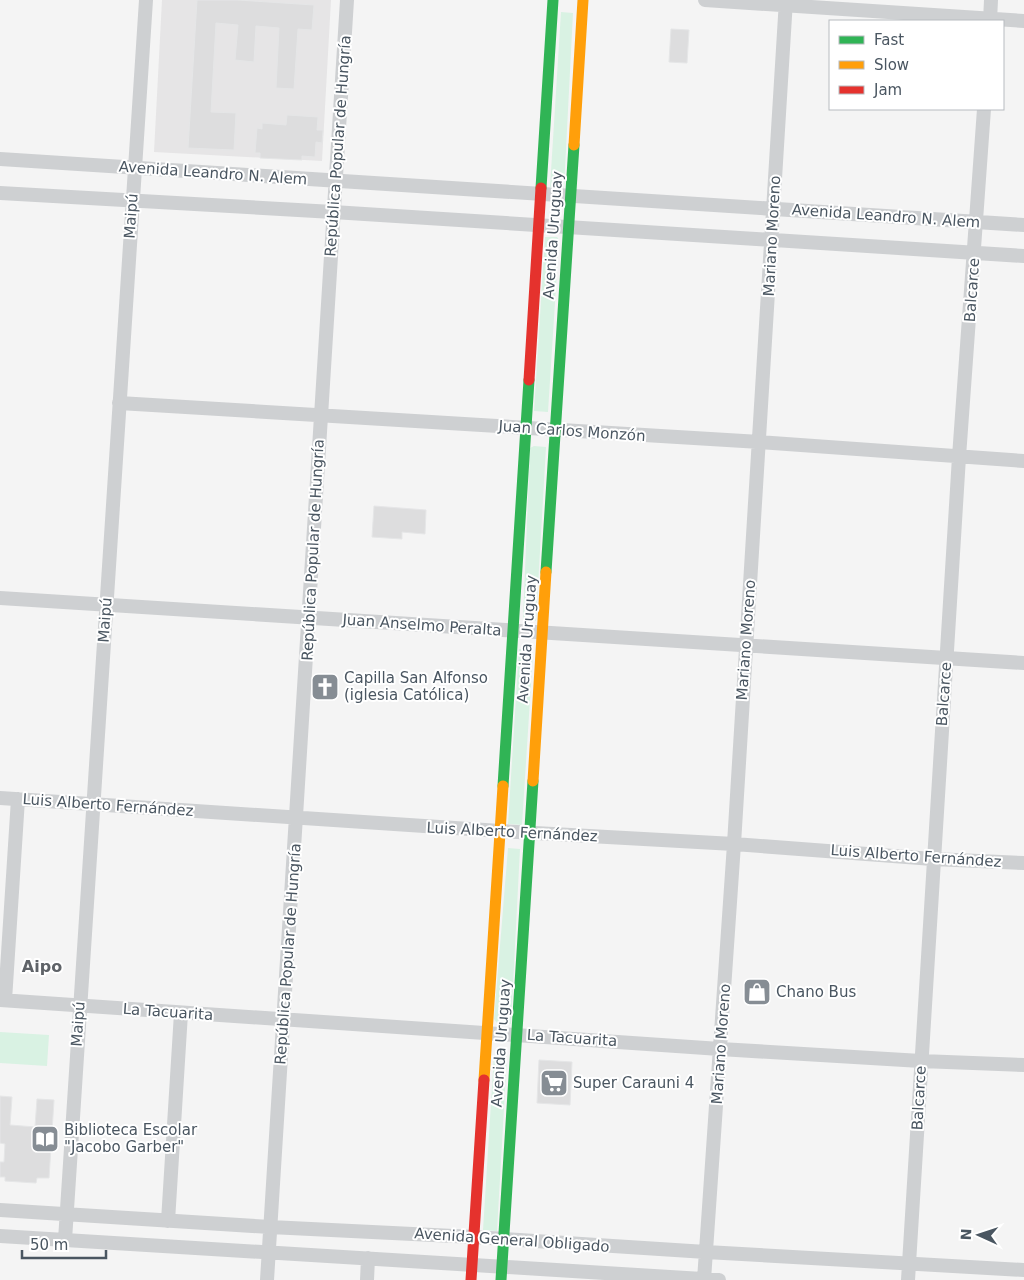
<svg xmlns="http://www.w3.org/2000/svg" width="1024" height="1280" viewBox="0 0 1024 1280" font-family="'DejaVu Sans',sans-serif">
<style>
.education{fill:#e6e5e6}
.green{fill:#d9f2e3}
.building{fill:#ddddde;stroke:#e5e6e7}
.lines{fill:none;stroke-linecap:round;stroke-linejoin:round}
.street{stroke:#ced0d2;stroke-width:14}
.fast{stroke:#30b455;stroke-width:11}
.slow{stroke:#ff9f0a;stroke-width:11}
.jam{stroke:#e5322d;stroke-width:11}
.labels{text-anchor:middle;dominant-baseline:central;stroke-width:4;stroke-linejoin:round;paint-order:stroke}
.street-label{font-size:15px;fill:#4a5661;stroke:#fff}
.poi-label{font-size:15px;fill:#4a5661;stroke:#fff;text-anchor:start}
.neighbourhood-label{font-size:16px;font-weight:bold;fill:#5f6368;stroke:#fff}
</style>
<rect width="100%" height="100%" fill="#f4f4f4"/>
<path class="education" d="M162,0h169l-9,161 -168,-9z"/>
<path class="green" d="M561,12l12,1 -9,175 -14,-1z
M545,237h12l2,3 -11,172 -14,-1z
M534,446l12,1 -10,174 -13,-1 7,-172z
M519,649l12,1 2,3 -11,172 -14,-1z
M508,848l12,1 -9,175 -14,-1 -3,-4z
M0,1032l49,3 -2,31 -47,-3z
M494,1055l13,1 -10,175 -14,-1z"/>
<path class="building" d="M197,0h41l76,5 -2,25 -14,-1 -4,60 -18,-1 3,-60 -23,-2 -2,36 -19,-2 3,-35 -22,-2 -5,89 25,1 -2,37 -46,-2z
M671,29l18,1 -2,33 -18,-1z
M287,115l31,2 -1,13h6l-1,13 -6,-1 -1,15 -13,-1v4l-42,-2v-5h-5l2,-25 5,1v-6l24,2z
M374,506l52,4 -1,24 -23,-2v7l-30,-2z
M539,1060l33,2 -2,43 -33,-2z
M0,1096l12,1 -2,28 25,2 2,-28 17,1 -5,78h-12l-1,5 -31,-2v-4h-5v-15h4l1,-18 -5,-1z"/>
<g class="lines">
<path class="street" d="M705,0l319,21
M990,21l1,-21
M0,159l1024,66
M0,193l333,19 691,44
M119,403l641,39 264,19
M0,598l1024,65
M0,798l500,33 234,13 199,15 91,4
M0,1000l720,49 201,12 103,4
M5,1000l13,-201
M0,1210l270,17 204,10 232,15 318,18
M168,1221l13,-208
M0,1236l719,44
M65,1240l81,-1240
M267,1280l80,-1280
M367,1280l1,-22
M704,1280l30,-436 52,-844
M908,1280l51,-823 25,-348"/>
<path class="fast" d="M541,188l12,-188
M546,572l28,-427
M503,786l26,-406
M501,1280l32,-499"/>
<path class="slow" d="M574,145l9,-145
M533,781l13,-209
M484,1080l19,-294"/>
<path class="jam" d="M529,380l12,-192
M471,1280l13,-200"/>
</g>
<defs>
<symbol id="church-square" viewBox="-11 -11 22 22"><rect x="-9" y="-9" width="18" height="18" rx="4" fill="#868d94" stroke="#fff"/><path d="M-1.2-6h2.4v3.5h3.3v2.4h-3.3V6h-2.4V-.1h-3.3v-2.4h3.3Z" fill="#fff"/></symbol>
<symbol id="shop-square" viewBox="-11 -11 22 22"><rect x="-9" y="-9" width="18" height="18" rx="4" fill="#868d94" stroke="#fff"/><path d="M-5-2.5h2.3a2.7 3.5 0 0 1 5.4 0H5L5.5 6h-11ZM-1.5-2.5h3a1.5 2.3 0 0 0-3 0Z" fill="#fff"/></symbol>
<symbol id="supermarket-square" viewBox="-11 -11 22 22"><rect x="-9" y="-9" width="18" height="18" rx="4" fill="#868d94" stroke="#fff"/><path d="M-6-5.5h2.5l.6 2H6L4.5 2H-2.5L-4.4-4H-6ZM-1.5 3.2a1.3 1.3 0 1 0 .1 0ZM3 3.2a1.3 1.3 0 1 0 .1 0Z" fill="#fff"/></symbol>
<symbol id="library-square" viewBox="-11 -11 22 22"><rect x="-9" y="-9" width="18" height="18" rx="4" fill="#868d94" stroke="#fff"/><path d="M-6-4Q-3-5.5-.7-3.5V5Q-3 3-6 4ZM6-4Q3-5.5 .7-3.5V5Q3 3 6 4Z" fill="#fff"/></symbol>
</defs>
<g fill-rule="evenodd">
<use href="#church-square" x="309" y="671" width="32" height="32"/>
<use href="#shop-square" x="741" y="976" width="32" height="32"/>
<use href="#supermarket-square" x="538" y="1067" width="32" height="32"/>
<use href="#library-square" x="29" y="1123" width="32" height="32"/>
</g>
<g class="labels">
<g class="street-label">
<text transform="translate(338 146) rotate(-86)">República Popular de Hungría</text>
<text transform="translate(213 173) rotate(4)">Avenida Leandro N. Alem</text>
<text transform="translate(131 216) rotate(-86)">Maipú</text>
<text transform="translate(886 216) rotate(4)">Avenida Leandro N. Alem</text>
<text transform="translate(553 235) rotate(-86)">Avenida Uruguay</text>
<text transform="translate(772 236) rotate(-87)">Mariano Moreno</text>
<text transform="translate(972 290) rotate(-86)">Balcarce</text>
<text transform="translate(572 431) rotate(4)">Juan Carlos Monzón</text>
<text transform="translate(313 550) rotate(-87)">República Popular de Hungría</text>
<text transform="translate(105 620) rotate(-86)">Maipú</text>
<text transform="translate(422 625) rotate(4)">Juan Anselmo Peralta</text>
<text transform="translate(527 639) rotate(-86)">Avenida Uruguay</text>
<text transform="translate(746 640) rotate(-86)">Mariano Moreno</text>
<text transform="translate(944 694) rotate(-86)">Balcarce</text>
<text transform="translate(108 805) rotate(4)">Luis Alberto Fernández</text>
<text transform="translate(512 832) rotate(3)">Luis Alberto Fernández</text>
<text transform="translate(916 856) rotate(4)">Luis Alberto Fernández</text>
<text transform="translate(288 954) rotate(-86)">República Popular de Hungría</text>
<text transform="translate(168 1012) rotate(4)">La Tacuarita</text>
<text transform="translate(78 1024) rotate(-86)">Maipú</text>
<text transform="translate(572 1038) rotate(4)">La Tacuarita</text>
<text transform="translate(501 1043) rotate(-86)">Avenida Uruguay</text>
<text transform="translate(721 1044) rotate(-86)">Mariano Moreno</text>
<text transform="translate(919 1098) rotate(-87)">Balcarce</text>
<text transform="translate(512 1240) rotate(4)">Avenida General Obligado</text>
</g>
<g class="poi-label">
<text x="344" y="678">Capilla San Alfonso<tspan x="344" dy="17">(iglesia Católica)</tspan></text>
<text x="776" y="992">Chano Bus</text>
<text x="573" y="1083">Super Carauni 4</text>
<text x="64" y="1130">Biblioteca Escolar<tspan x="64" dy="17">"Jacobo Garber"</tspan></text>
</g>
<g class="neighbourhood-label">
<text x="42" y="966">Aipo</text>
</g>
</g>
<rect x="829" y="20" width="175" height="90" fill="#ffffff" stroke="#b7bbc0"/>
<rect x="839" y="36" width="25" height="8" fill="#30b455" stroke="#b7bbc0"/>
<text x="874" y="45" font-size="15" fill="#4a5661">Fast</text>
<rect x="839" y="61" width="25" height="8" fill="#ff9f0a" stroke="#b7bbc0"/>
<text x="874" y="70" font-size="15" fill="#4a5661">Slow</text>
<rect x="839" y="86" width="25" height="8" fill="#e5322d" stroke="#b7bbc0"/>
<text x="874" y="95" font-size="15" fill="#4a5661">Jam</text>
<g transform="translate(979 1235) rotate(273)" stroke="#ffffff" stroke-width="4" paint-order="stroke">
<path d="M0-4L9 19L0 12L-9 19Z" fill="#4a5661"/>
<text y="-8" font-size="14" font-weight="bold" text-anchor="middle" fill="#4a5661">N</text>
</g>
<path d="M22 1250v8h84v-8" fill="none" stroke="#4a5661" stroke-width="2.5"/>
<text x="30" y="1250" font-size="15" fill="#4a5661" stroke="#ffffff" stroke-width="4" paint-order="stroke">50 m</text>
</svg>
